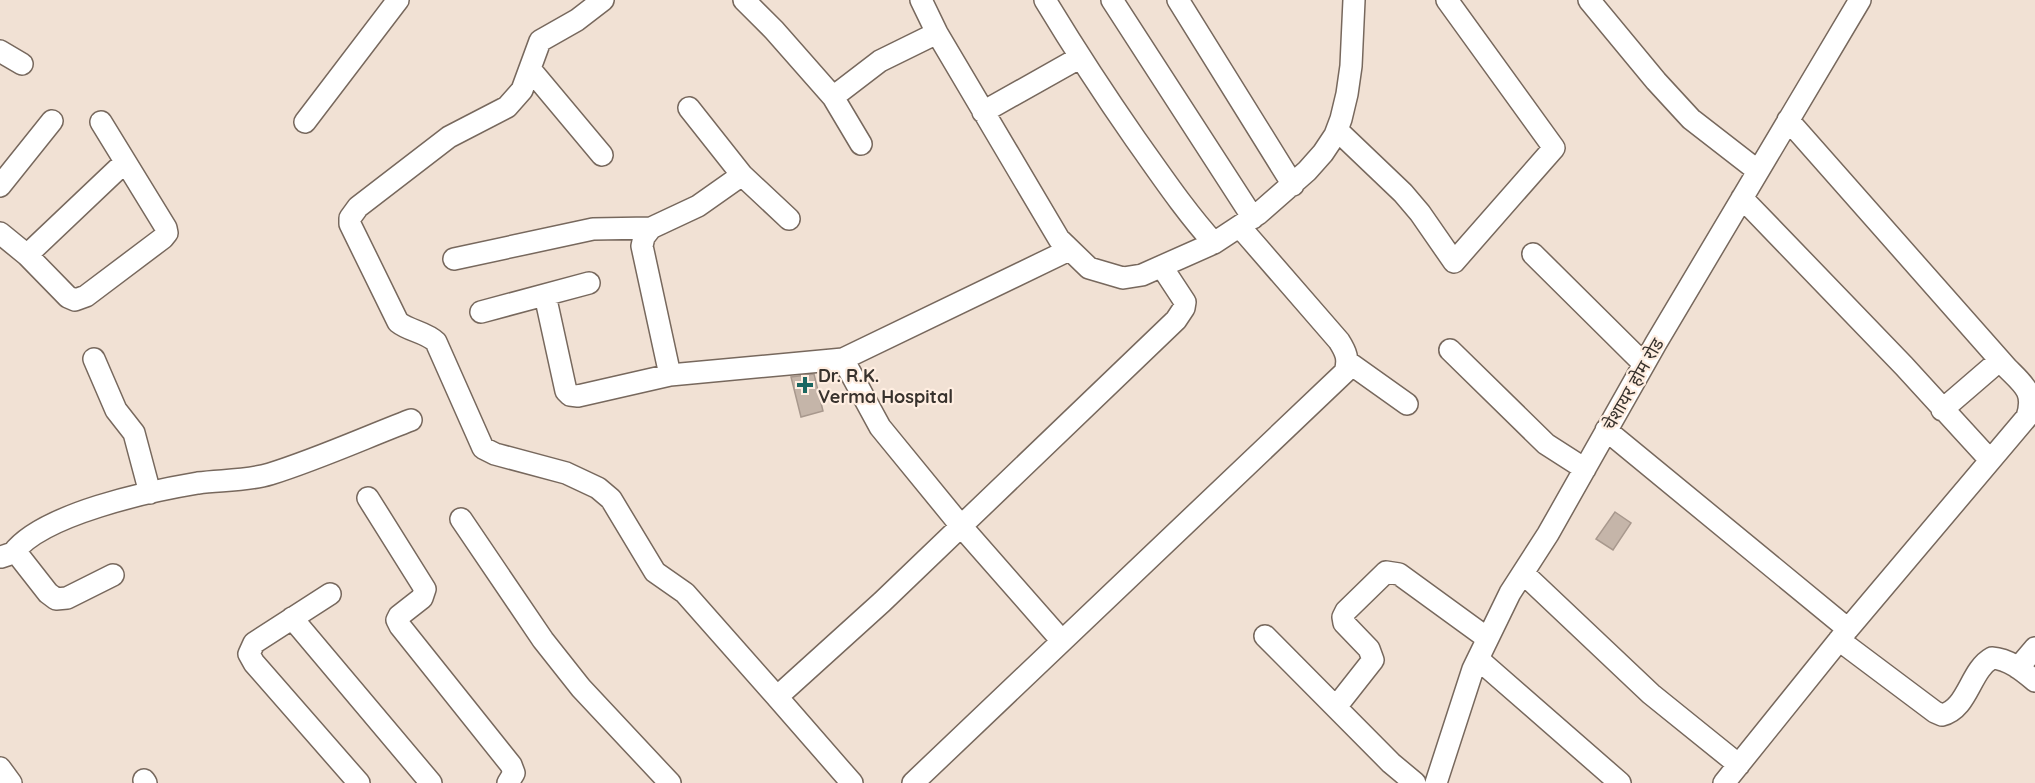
<svg xmlns="http://www.w3.org/2000/svg" width="2035" height="783" viewBox="0 0 2035 783" font-family="Quicksand,'Noto Sans Devanagari',sans-serif">
<style>
.building{fill:#c5b5a9;stroke:#a8988d;stroke-width:1.5}
.lines{fill:none;stroke-linecap:round;stroke-linejoin:round}
.minor-casing{stroke:#77685d;stroke-width:24}
.minor{stroke:#fff;stroke-width:21}
.poi-dot{fill:#1b6761;stroke:#ffeee1;stroke-width:2}
.labels{text-anchor:middle;dominant-baseline:central;stroke-width:4.5;stroke-linejoin:round;paint-order:stroke}
.poi-label{font-size:18px;font-weight:bold;fill:#38322d;stroke:#ffeee1;text-anchor:start}
.street-label{font-size:18px;fill:#38322d;stroke:#ffeee1}
</style>
<rect width="100%" height="100%" fill="#f1e1d4"/>
<path class="building" d="M814,374l9,37 -22,6 -10,-40z
M1615,512l16,11 -18,27 -17,-11z"/>
<g class="lines">
<defs>
<path id="minor" d="M603,0l-26,20 -37,21 -18,49 -15,17 -58,30 -91,70 -8,11v6l48,98c11,9 28,10 38,20l47,106 12,6 71,19 32,15 13,11 44,73 30,21 92,104 105,-95 294,-282 8,-12 1,-6 -23,-35
M744,0l30,30 59,67
M921,0l16,33 122,206 30,29 34,10 19,-3 72,-32 44,-29 49,-43 16,-18 12,-18 6,-16 6,-25 4,-28 3,-66
M1045,0c29,48 59,94 91,140 25,35 49,71 78,103
M1112,0l141,218
M1178,0l115,185
M1589,0l67,81 35,38 67,52
M0,51l22,13
M530,69l72,86
M983,112l96,-54
M305,122l93,-122
M1337,130l66,63 17,20 34,49 100,-114 -107,-148
M861,144l-28,-47 47,-36 57,-28
M742,175l47,44
M0,186l52,-65
M1742,198l162,168 86,94
M0,233l27,22 41,42 7,3 11,-4 77,-58 4,-5 -1,-5 -65,-106
M1533,254l111,110
M27,255l97,-92
M454,259l139,-30 58,-1
M545,295l21,96 4,4 8,1 92,-21 173,-16 226,-109
M481,312l108,-29
M1450,350l96,94 39,25
M94,359l22,51 18,23 16,60
M843,359l37,68 81,99 101,115
M1348,362l59,42
M670,375l-28,-129 2,-9 7,-9 47,-22 44,-31 -53,-67
M1942,410l58,-50
M1606,430l242,199
M368,498l57,91 -3,9 -23,18 -2,4 3,6 111,139 3,8 -6,10
M461,519l82,121 38,48 89,95
M13,553c29,-39 137,-62 185,-70 23,-3 49,-2 72,-9 48,-15 94,-36 141,-54
M1,557l12,-4 6,3 29,37 8,6 11,-1 46,-23
M1523,573l128,121 88,71
M330,594l-76,49 -5,11 5,9 105,120
M292,618l139,165
M1265,636l126,127 24,20
M1839,640l96,72 7,3c26,-6 28,-45 50,-57 17,1 31,13 43,23
M1478,659l142,124
M2018,668l17,-20
M777,697l75,86
M1336,707l37,-47 -4,-11 -25,-26 -1,-6 3,-6 40,-39 13,2 88,64
M0,768l11,15
M144,780l2,3
M913,783l432,-411c4,-13 1,-20 -6,-31l-99,-114
M1436,783l37,-114 37,-76 38,-59 108,-191 204,-343
M1724,783l124,-154 179,-212c8,-25 -3,-32 -20,-49l-219,-248"/>
</defs>
<use href="#minor" class="minor-casing"/>
<use href="#minor" class="minor"/>
</g>
<path class="poi-dot" d="M802 376h6v6h6v6h-6v6h-6v-6h-6v-6h6z"/>
<g class="labels">
<g class="poi-label">
<text x="818" y="375">Dr. R.K.<tspan x="818" dy="21">Verma Hospital</tspan></text>
</g>
<g class="street-label">
<text transform="translate(1633 384) rotate(-60)">चेशायर होम रोड</text>
</g>
</g>
</svg>
